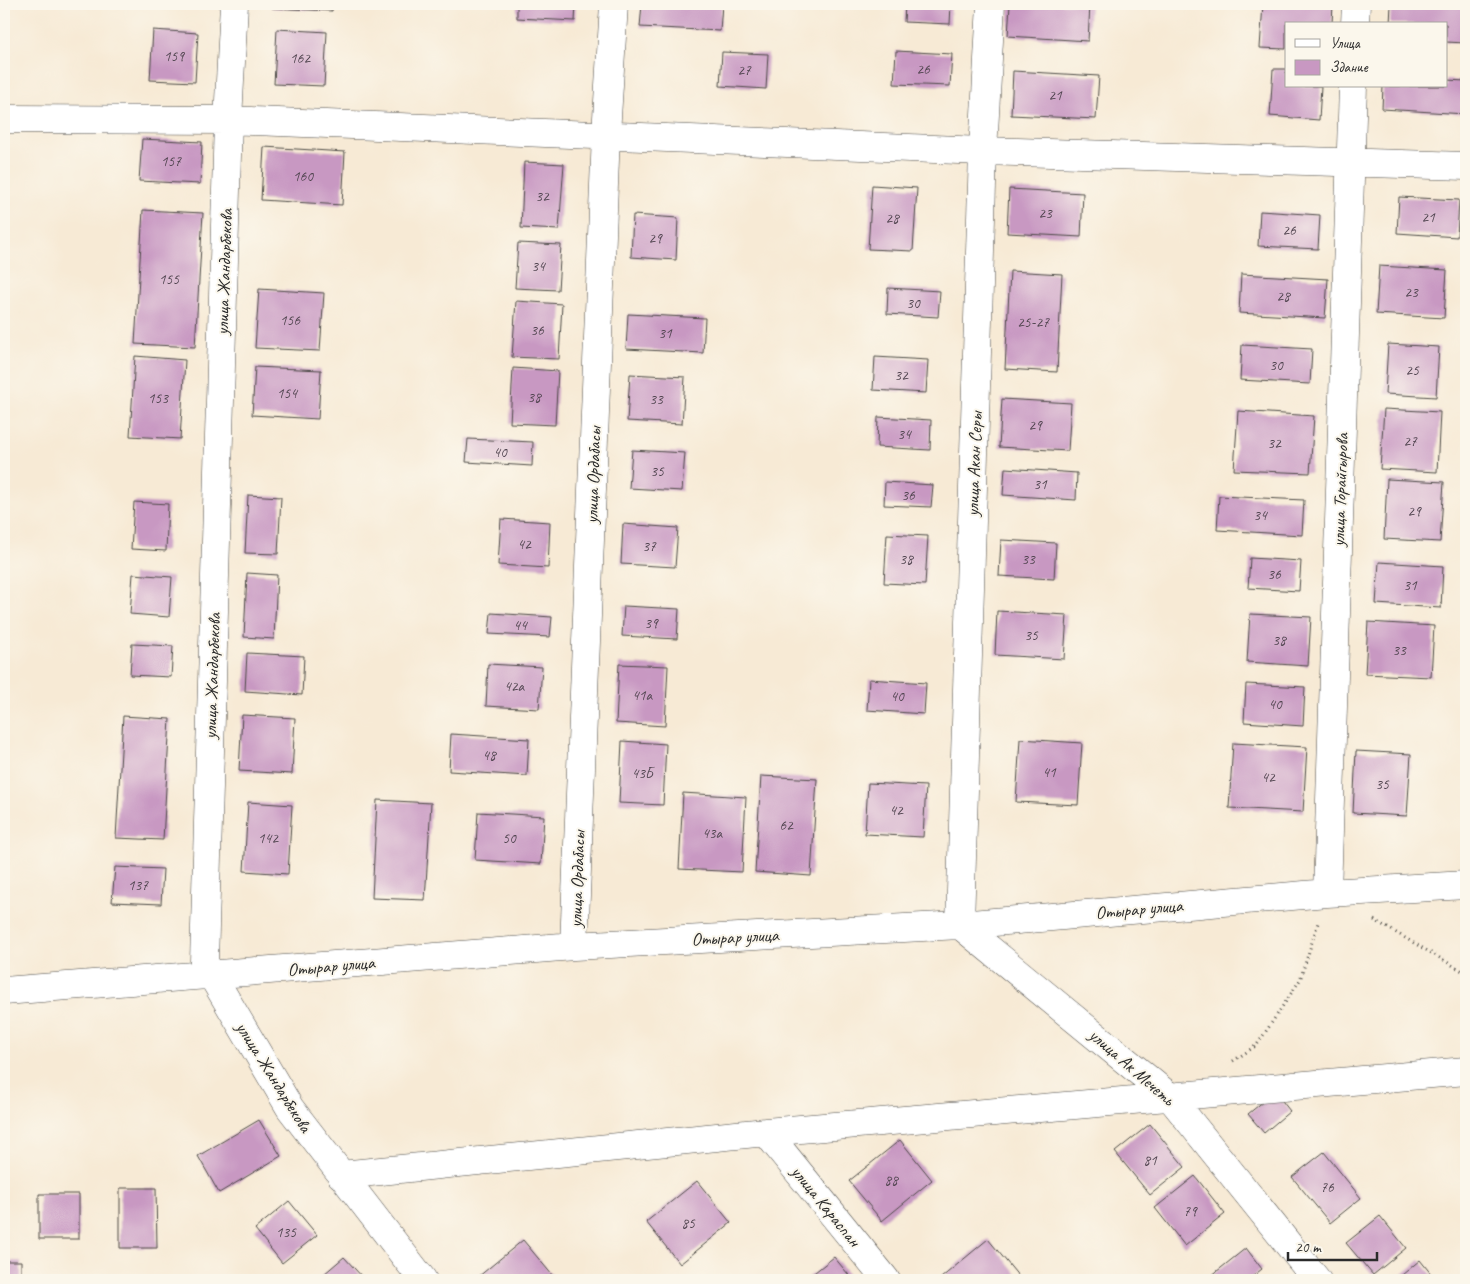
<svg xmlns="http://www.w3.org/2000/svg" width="1470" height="1284" viewBox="0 0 1470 1284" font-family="Caveat,sans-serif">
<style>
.building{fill:#c898c2}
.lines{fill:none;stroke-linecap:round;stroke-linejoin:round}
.minor-casing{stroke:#4a4844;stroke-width:29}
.path{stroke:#4a4844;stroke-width:3;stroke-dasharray:1 4;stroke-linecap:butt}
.minor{stroke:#fff;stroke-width:28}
.labels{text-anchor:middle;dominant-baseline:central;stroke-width:4;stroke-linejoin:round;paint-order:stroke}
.number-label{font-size:15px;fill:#524651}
.street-label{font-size:18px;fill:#2b2b2b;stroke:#fbf7ec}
</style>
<rect width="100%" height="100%" fill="#fbf7ec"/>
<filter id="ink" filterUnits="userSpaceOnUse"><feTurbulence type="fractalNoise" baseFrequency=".02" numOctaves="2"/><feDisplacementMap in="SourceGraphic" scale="10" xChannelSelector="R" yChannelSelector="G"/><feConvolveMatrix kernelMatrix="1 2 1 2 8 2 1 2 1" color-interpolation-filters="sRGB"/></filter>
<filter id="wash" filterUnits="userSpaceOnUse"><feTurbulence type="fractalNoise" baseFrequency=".0096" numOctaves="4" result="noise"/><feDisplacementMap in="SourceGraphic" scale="20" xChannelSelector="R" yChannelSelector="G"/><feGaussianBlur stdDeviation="1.12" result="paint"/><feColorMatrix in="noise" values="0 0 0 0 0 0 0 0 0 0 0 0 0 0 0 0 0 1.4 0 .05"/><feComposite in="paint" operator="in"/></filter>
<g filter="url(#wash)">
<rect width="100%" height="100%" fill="#f7ead5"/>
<g id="blocks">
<path class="building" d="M272,4h61l-1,7 -60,-3z
M517,4h59l-1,17 -58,-3z
M642,4h80l-2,27 -80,-4z
M905,4h46l-1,20 -46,-2z
M1010,4h80l-2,37 -80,-5z
M1263,4h70l-1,20h-46v25l-26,-1z
M1391,4h75v39l-20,-1v-18h-56z
M277,29l50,3 -3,54 -50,-2z
M153,30l45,3 -3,49 -45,-2z
M896,51l56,3 -2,32 -56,-2z
M722,52l46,2 -2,35 -46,-3z
M1273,69h13v17h35l-2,34 -49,-4z
M1013,71l86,5 -3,43 -85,-4z
M1446,80l20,1v33l-84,-5 1,-23h63z
M142,139l60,3 -2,42 -61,-3z
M264,147l81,5 -3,53 -81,-5z
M524,162l40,2 -5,66 -38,-2z
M872,185l45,3 -4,63 -45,-2z
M1009,189l74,4 -2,44 -74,-4z
M1399,197l60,3 -2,37 -60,-4z
M143,210l60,3 -8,134 -60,-3z
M1260,211l60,4 -2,34 -60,-3z
M633,215l45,3 -2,42 -45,-3z
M518,243l43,2 -3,45 -43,-2z
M1379,266l68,4 -3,48 -68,-4z
M1010,271l52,3 -5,98 -52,-3z
M1241,274l87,5 -3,39 -86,-5z
M888,288l52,3 -2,26 -51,-3z
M259,289l65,4 -4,58 -65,-3z
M516,301l46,3 -3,55 -47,-2z
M628,314l77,4 -2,35 -77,-4z
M1388,344l51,3 -3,50 -51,-3z
M1242,345l70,4 -2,35 -70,-4z
M135,356l50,4 -5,79 -50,-3z
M875,357l53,3 -2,33 -53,-3z
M255,367l66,3 -3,49 -66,-4z
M513,368l45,3 -3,54 -45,-2z
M630,374l55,3 -3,47 -55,-3z
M1002,399l69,4 -3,48 -69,-4z
M1384,409l56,3 -3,60 -57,-3z
M1238,411l76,5 -4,57 -76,-3z
M878,417l53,3 -1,30 -53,-3z
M468,439l65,3 -1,24 -66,-4z
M632,450l53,3 -3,38 -53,-3z
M1005,468l72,5 -1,27 -73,-5z
M1387,479l57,3 -4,60 -56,-3z
M885,482l48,3 -2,22 -47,-2z
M248,495l33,2 -3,57 -33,-1z
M1219,496l85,4 -2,35 -85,-5z
M134,502l34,2 -2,47 -35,-2z
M501,519l49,3 -2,46 -50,-3z
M623,524l55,4 -3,39 -54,-3z
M887,534l41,2 -3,49 -41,-2z
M1001,540l55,3 -2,36 -55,-3z
M1250,558l51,3 -2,30 -51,-3z
M1379,562l64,4 -2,42 -65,-4z
M247,573l30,2 -3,64 -30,-2z
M133,574l39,3 -3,40 -39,-3z
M624,606l55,3 -2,30 -55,-3z
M997,611l70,4 -3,44 -69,-4z
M491,613l61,4 -2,20 -61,-3z
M1250,614l61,3 -3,49 -61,-4z
M1368,622l66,4 -3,51 -66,-3z
M132,644l41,2 -2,31 -41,-2z
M247,653l57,3 -2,39 -57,-4z
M488,664l54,3 -3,42 -53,-3z
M619,664l49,2 -3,60 -49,-3z
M869,679l57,4 -2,31 -57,-4z
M1246,684l59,3 -2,39 -59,-4z
M242,715l53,3 -3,56 -53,-3z
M123,716l47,3 -7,121 -47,-2z
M451,734l78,5 -2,37 -78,-5z
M1020,739l62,4 -4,62 -62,-3z
M622,741l44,3 -3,61 -44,-2z
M1233,743l74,4 -4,65 -74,-4z
M1356,751l55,3 -4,62 -54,-3z
M761,776l56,3 -6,97 -56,-4z
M868,783l58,3 -3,51 -58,-3z
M683,793l63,4 -4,75 -63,-3z
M377,800l54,3 -6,97 -53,-2z
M248,802l44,3 -4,69 -44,-3z
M478,812l66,4 -3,48 -66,-4z
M115,867l48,2 -2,35 -49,-2z
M1275,1092l15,19 -26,22 -16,-19z
M259,1120l22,36 -62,37 -21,-37z
M1150,1124l35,43 -35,28 -35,-43z
M900,1140l32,40 -50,41 -33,-40z
M1324,1152l37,46 -31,25 -38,-46z
M1195,1176l30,38 -40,32 -30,-38z
M697,1181l34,42 -51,41 -34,-42z
M120,1188h36l1,60h-37z
M39,1194h40v45h-40z
M289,1201l28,34 -35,28 -27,-34z
M1380,1216l26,32 -33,27 -27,-32z
M988,1239l32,39 -2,2h-75l-2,-2z
M523,1240l30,36 -6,4h-66l-3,-3z
M1246,1248l16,21 -14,11h-42z
M344,1257l21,23h-48z
M834,1257l19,23h-48z
M1420,1260l16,20h-40z
M4,1261h17v19h-17z"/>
</g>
</g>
<g filter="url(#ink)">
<use href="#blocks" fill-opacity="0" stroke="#4a4844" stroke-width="1"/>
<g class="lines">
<defs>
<path id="minor" d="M234,4l-6,116 -24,842 86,146 133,172
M991,4l-8,147 -23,774 210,172 147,183
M1355,24l1,-20
M4,119l224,1 755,31 483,15
M1327,893l26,-807
M574,946l32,-812 8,-130
M4,991l570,-45 386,-21 367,-32 139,-8
M766,1132l120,148
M341,1175l425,-43 700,-61"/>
</defs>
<use href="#minor" class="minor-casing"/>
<path class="path" d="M1374,920l92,53
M1233,1061l24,-16 43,-65 18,-57"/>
<use href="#minor" class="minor"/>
</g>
</g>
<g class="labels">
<g class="number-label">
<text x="174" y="56">159</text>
<text x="300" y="58">162</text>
<text x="923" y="69">26</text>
<text x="744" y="70">27</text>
<text x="1055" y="95">21</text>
<text x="171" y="161">157</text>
<text x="303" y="176">160</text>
<text x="542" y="196">32</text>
<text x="1045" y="213">23</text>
<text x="1428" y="217">21</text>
<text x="892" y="218">28</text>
<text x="1289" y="230">26</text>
<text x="655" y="238">29</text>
<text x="538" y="266">34</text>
<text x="169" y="279">155</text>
<text x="1411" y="292">23</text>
<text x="1283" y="296">28</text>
<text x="913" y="303">30</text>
<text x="290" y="320">156</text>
<text x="1033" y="322">25-27</text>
<text x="537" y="330">36</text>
<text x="665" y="333">31</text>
<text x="1276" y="365">30</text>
<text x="1412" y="370">25</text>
<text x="901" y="375">32</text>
<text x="287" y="393">154</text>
<text x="534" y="397">38</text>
<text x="158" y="398">153</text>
<text x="656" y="399">33</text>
<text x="1035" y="425">29</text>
<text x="904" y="434">34</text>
<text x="1410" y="441">27</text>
<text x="1274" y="443">32</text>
<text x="500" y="452">40</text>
<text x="657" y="471">35</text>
<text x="1040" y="484">31</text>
<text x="908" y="495">36</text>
<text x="1414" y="511">29</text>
<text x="1260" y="515">34</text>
<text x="524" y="544">42</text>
<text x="649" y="546">37</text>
<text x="906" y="559">38</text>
<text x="1028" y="559">33</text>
<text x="1274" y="574">36</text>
<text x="1410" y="585">31</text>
<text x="651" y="623">39</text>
<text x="520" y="625">44</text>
<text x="1031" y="635">35</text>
<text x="1279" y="640">38</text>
<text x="1399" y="650">33</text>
<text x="514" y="686">42а</text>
<text x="642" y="695">41а</text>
<text x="897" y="696">40</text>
<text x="1275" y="704">40</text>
<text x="489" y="755">48</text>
<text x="1049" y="772">41</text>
<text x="642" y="773">43Б</text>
<text x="1268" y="777">42</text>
<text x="1382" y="784">35</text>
<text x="896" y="810">42</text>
<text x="786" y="825">62</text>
<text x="712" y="833">43а</text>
<text x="268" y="838">142</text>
<text x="509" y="838">50</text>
<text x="138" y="885">137</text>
<text x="1150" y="1160">81</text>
<text x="891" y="1180">88</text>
<text x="1327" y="1187">76</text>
<text x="1190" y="1211">79</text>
<text x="688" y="1223">85</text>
<text x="286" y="1232">135</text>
</g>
<g class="street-label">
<text transform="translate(224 272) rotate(-88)">улица Жандарбекова</text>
<text transform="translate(974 464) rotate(-88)">улица Акан Серы</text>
<text transform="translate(593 475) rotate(-88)">улица Ордабасы</text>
<text transform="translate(1340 490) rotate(-88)">улица Торайгырова</text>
<text transform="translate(212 676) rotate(-88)">улица Жандарбекова</text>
<text transform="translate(577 879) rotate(-88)">улица Ордабасы</text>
<text transform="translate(1139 909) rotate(-5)">Отырар улица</text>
<text transform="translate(735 937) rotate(-3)">Отырар улица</text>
<text transform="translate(331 966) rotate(-5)">Отырар улица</text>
<text transform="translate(1132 1067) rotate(41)">улица Ак Мечеть</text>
<text transform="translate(274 1077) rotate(58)">улица Жандарбекова</text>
<text transform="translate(826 1206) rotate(51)">улица Караспан</text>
</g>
</g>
<rect width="1470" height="1284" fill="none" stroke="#fbf7ec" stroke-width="20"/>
<rect x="1285" y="22" width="162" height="65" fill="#fbf7ec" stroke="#a8a59f"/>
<rect x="1295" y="39" width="25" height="8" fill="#ffffff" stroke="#a8a59f"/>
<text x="1330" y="48" font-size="15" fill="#2b2b2b">Улица</text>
<rect x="1295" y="60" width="25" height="15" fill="#c898c2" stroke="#a8a59f"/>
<text x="1330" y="72" font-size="15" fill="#2b2b2b">Здание</text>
<path d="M1288 1252v8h89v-8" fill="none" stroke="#2b2b2b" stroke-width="2.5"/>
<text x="1295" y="1252" font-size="15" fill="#2b2b2b" stroke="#fbf7ec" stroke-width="4" paint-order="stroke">20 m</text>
</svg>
